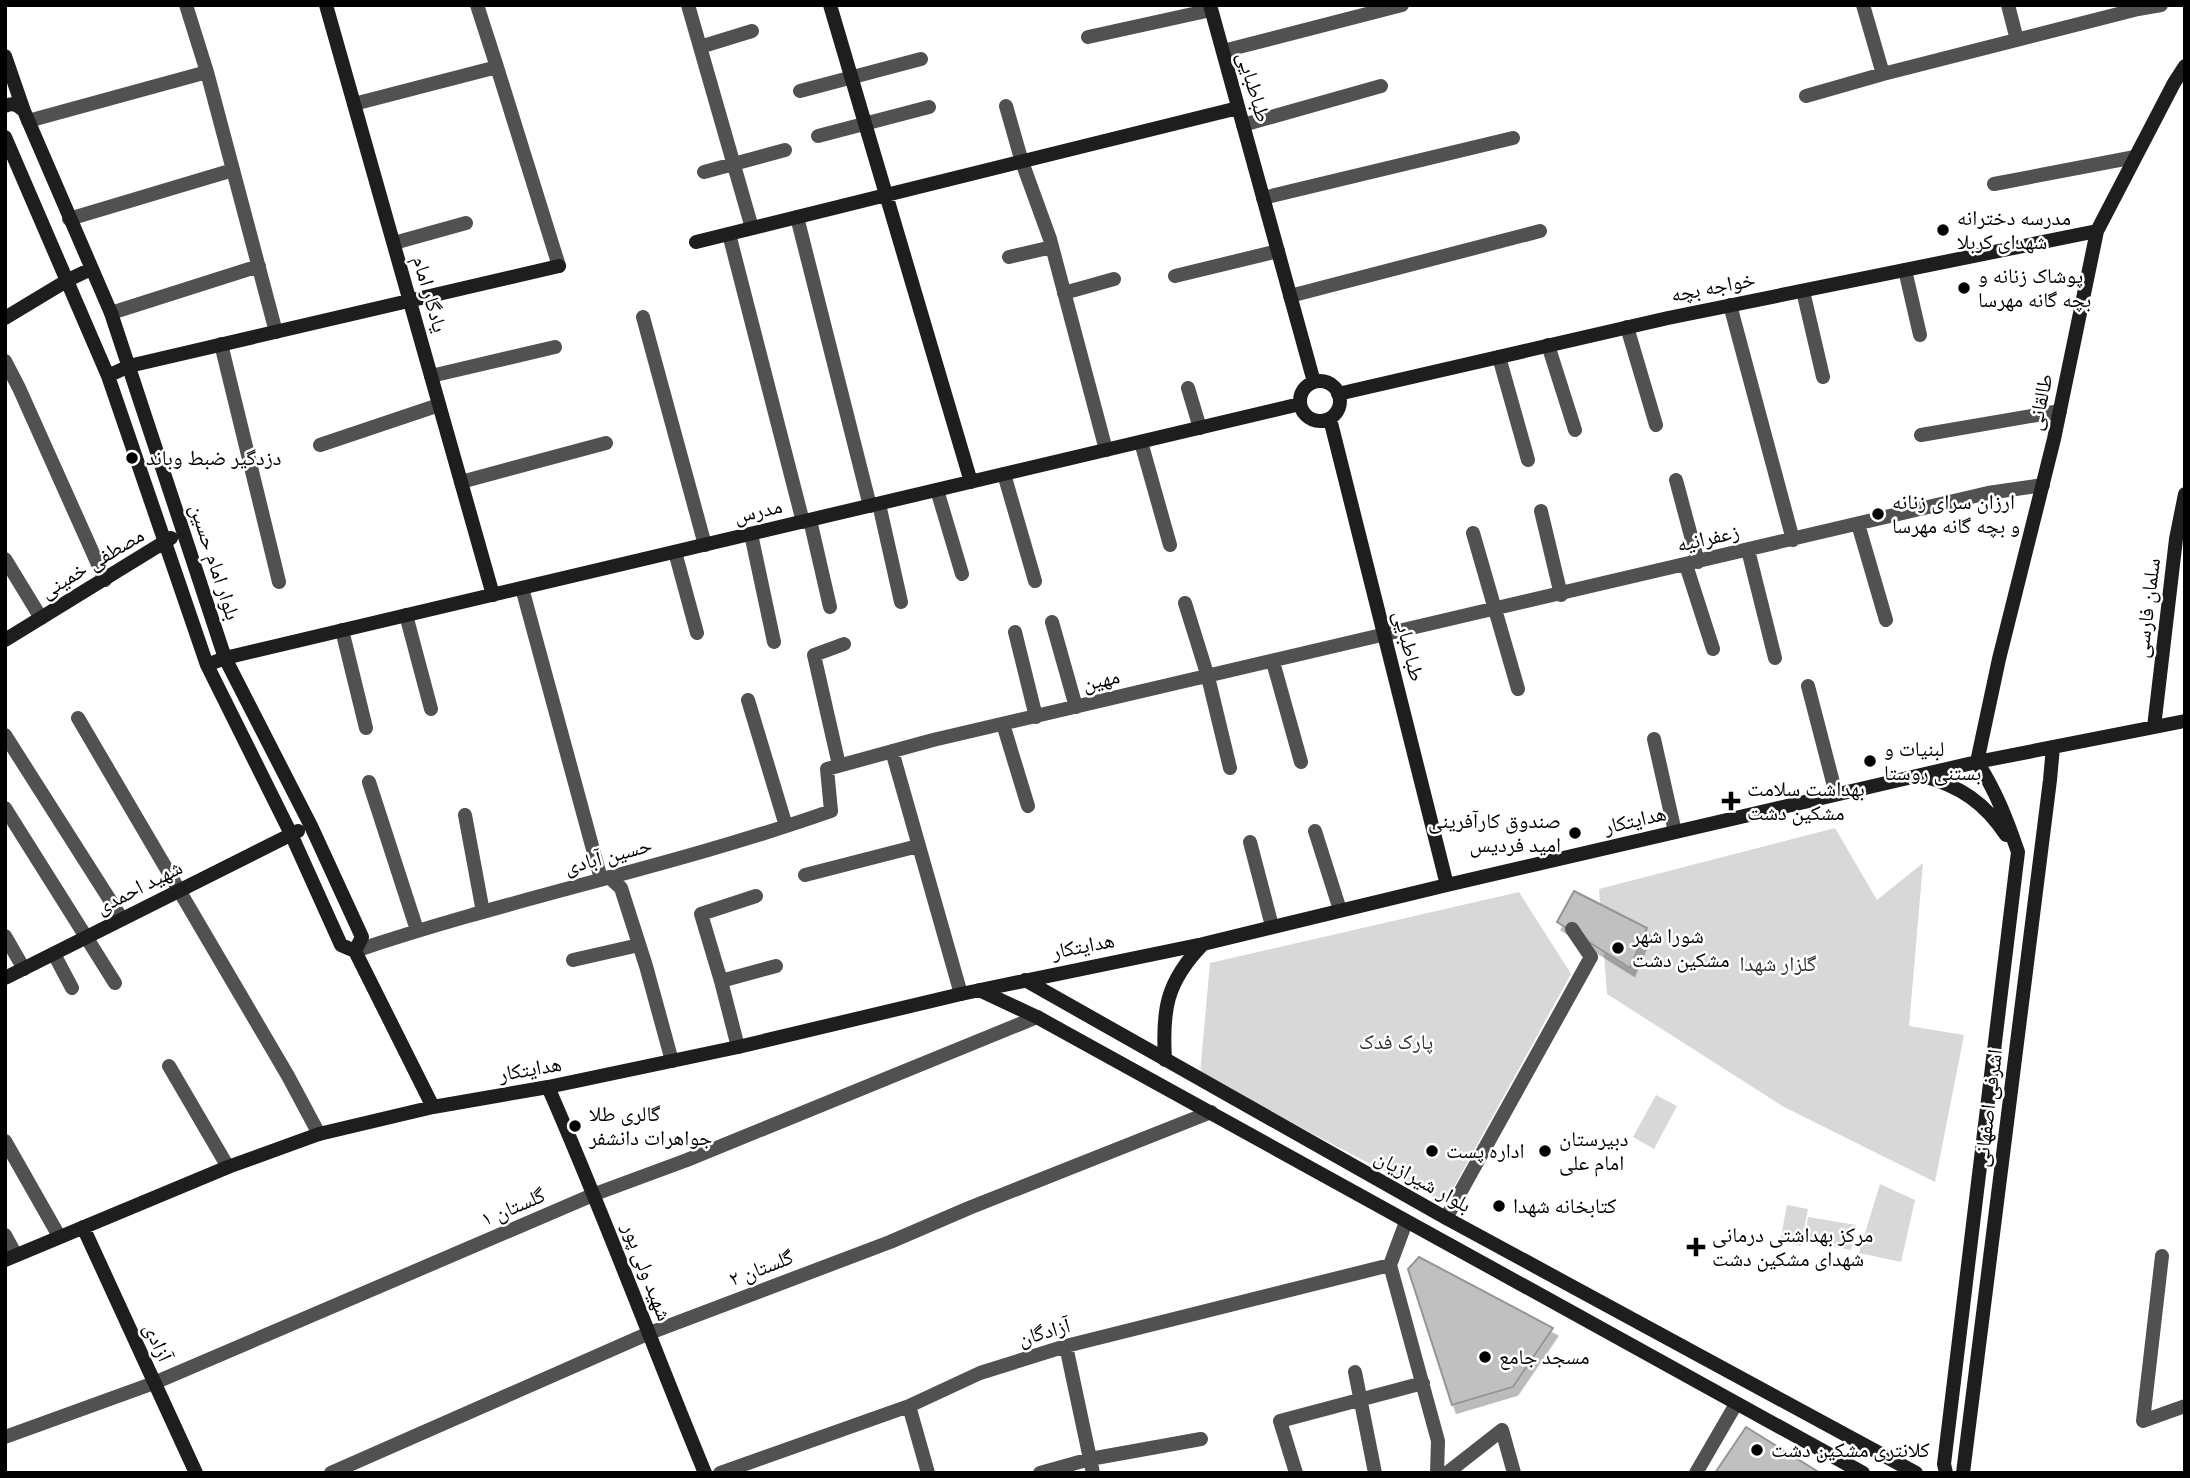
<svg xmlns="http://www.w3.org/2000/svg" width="2190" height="1478" viewBox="0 0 2190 1478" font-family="'Roboto Condensed','Noto Naskh Arabic',sans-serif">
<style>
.green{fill:#d8d8d8}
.building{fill:#c0c0c0;stroke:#959595;stroke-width:2;filter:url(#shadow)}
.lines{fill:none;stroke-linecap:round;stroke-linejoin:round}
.street{stroke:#515151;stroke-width:14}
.secondary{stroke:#1e1e1e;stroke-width:14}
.poi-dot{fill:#000;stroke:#fff;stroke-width:2.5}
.labels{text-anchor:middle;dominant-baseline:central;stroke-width:5;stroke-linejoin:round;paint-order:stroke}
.street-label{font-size:21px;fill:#000;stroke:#fff}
.poi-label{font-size:21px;fill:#000;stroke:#fff;text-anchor:start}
.park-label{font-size:21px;fill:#2f2f2f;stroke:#fff}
</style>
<defs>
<filter id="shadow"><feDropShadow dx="4.5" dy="8" stdDeviation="0" flood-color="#0004"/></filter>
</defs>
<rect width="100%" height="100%" fill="#fff"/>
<path class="green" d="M1835,828l42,72 46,-37 -14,163 55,9 -29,147 -151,-75 -177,-113 -8,-105z
M1519,892l52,82 -126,229 -245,-128 10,-112z
M1656,1095l21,11 -23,43 -21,-12z
M1880,1184l35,16 -14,62 -42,-9z
M1787,1205l21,4 -7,37 -21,-4z
M1808,1217l48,8 -5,25 -47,-9z"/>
<path class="building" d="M1574,891l73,37 -17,40 -73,-46z
M1419,1257l134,71 -40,59 -61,18 -44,-136z
M1746,1427l74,46h-105z"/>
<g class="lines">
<path class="street" d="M186,5l21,67 69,260
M477,5l20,62
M688,5l64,223
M1863,5l20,69
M2008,5l9,35
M1088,37l123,-27
M700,47l52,-16
M1223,51l179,-46
M800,91l121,-32
M1806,96l77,-22 255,-65 23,-4
M354,104l143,-37 62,199
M1006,106l16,56 28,77 56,211
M28,121l179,-49
M1243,125l138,-39
M818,136l111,-29
M704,172l81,-22
M1994,184l141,-27
M1263,198l250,-60
M797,217l73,289
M69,219l164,-49
M729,234l74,288
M394,243l72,-20
M1009,257l43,-10
M1905,270l15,65
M1175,276l103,-25
M1803,291l20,86
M1064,293l50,-14
M1290,296l250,-65
M1730,305l63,235
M111,313l148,-47
M643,317l62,228
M1627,327l29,98
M221,344l58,238
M1548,345l27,85
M1499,357l29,103
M5,361l14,27 86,192
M431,376l124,-29
M1188,388l12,40
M1921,435l139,-24
M1141,442l29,103
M320,445l119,-40
M1004,474l31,107
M1676,480l22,82
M461,482l145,-39
M937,490l25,84
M879,504l22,98
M1541,511l20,84
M810,520l20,87
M1858,524l28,96
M1473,533l45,156
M751,534l23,108
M1748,550l27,108
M675,552l22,81
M5,559l36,59
M1686,565l27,84
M522,588l79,291
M1185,603l23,74 22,91
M406,615l25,94
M1052,622l24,85
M342,630l24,98
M1015,632l21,85
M1273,662l28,100
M1808,686l28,108
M748,700l38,126
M78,718l210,358 31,58
M1003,724l25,82
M5,735l117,184
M1654,739l21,93
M892,751l69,243
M839,765l-25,-110 30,-11
M369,782l48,148
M5,808l110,175
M465,815l18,97
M1315,831l25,79
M1250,842l22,84
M805,875l113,-29
M609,877l12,11 25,78 26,95
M5,936l19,33
M355,951c157,-53 320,-85 476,-140l-4,-42 106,-29 1055,-247 55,-8
M54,954l18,34
M573,960l66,-15
M721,981l-20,-67 55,-18
M738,1047l-17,-66 55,-15
M169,1066l59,101
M5,1141l54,95
M1446,1218l145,-261 -19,-28
M1406,1222l-16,43 48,176 -1,32
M5,1235l11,20
M2162,1256l-19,165 42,-15
M1066,1346l27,127
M1355,1372l20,101
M909,1406l19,67
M5,1437l149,-54 441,-189 92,-34 350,-143
M331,1473l316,-139 243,-92 79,-34 242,-96
M720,1473l189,-67 71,-33 86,-27 324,-81
M1040,1473l50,-14 111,-20
M1296,1473l-16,-52 143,-38
M1447,1473l55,-43 12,43
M1696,1473l40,-69"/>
<path class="secondary" d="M326,5l167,590
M830,5l141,477
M1210,5l104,377
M5,56l19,55 87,202 114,345 86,168 51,111 -7,14
M5,106c8,-4 13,-1 19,5
M5,137l103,239 99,289 84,169 50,111 14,6 78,156
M696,242l542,-134
M5,318l63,-38 23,-11
M108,376l21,-10 430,-100
M1300 401a20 20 0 1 1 40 0a20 20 0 1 1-40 0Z
M1338,394l330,-76 429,-87
M1330,419l117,466
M5,640l166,-102
M207,665l18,-7 1075,-254
M2154,727l22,-188 9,-45
M1977,762l22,-103 55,-220 43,-208 77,-148 11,-17
M1923,776c37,10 62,27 83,59
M5,978l293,-147
M1025,980l421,238 470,255
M979,990l58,27 826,456
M1165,1060c-3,-50 1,-78 38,-116
M548,1087c56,127 104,258 157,386
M83,1227l113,246
M5,1260l223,-93 91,-33 114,-27 115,-20 190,-40 223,-53 242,-50 244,-59 530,-123 208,-41
M1946,1473l-2,-9 74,-612c-11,-32 -22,-61 -41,-90
M1963,1473l87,-693 3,-33"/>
</g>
<g class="poi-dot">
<circle cx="1943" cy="230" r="7"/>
<circle cx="1964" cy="288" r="7"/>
<circle cx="132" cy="458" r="7"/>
<circle cx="1878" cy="514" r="7"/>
<circle cx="1870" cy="761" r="7"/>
<path d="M1727.5 790.5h7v7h7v7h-7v7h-7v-7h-7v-7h7z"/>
<circle cx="1575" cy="833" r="7"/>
<circle cx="1618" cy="948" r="7"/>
<circle cx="575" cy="1126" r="7"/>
<circle cx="1432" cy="1151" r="7"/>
<circle cx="1545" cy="1151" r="7"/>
<circle cx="1499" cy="1206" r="7"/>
<path d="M1692.5 1236.5h7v7h7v7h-7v7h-7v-7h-7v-7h7z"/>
<circle cx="1485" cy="1357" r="7"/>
<circle cx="1757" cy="1450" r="7"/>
</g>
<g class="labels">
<g class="street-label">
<text transform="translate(1254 87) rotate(74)">طباطبایی</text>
<text transform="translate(1713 287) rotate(-11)">خواجه بچه</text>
<text transform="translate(430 294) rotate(74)">یادگار امام</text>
<text transform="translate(2040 402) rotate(-78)">طالقانی</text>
<text transform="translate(758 511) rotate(-13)">مدرس</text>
<text transform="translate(1708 538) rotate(-13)">زعفرانیه</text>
<text transform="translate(215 562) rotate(72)">بلوار امام حسین</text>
<text transform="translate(92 563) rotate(-31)">مصطفی خمینی</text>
<text transform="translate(2147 608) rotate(-83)">سلمان فارسی</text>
<text transform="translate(1409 646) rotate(76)">طباطبایی</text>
<text transform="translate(1101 680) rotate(-13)">مهین</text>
<text transform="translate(1635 820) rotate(-13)">هدایتکار</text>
<text transform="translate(608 856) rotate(-15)">حسین آبادی</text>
<text transform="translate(139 887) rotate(-27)">شهید احمدی</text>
<text transform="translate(1083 946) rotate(-11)">هدایتکار</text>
<text transform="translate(530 1069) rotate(-10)">هدایتکار</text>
<text transform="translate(1988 1108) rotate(-83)">اشرفی اصفهانی</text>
<text transform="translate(1423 1181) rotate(29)">بلوار شیرازیان</text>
<text transform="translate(513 1207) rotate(-23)">گلستان ۱</text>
<text transform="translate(761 1268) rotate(-21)">گلستان ۲</text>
<text transform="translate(647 1272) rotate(69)">شهید ولی پور</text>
<text transform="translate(1044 1332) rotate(-16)">آزادگان</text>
<text transform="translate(158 1342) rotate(66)">آزادی</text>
</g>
<g class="poi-label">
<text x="1957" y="218">مدرسه دخترانه<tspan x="1957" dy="24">شهدای کربلا</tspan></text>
<text x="1978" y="276">پوشاک زنانه و<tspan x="1978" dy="24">بچه گانه مهرسا</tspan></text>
<text x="146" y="458">دزدگیر ضبط وباند</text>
<text x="1892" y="502">ارزان سرای زنانه<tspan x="1892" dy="24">و بچه گانه مهرسا</tspan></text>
<text x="1884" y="749">لبنیات و<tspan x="1884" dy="24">بستنی روستا</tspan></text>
<text x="1747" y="789">بهداشت سلامت<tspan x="1747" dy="24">مشکین دشت</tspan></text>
<text x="1561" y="821" text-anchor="end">صندوق کارآفرینی<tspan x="1561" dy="24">امید فردیس</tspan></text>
<text x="1632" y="936">شورا شهر<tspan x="1632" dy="24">مشکین دشت</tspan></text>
<text x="589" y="1114">گالری طلا<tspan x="589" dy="24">جواهرات دانشفر</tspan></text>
<text x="1559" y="1139">دبیرستان<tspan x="1559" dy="24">امام علی</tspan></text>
<text x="1446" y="1151">اداره پست</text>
<text x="1513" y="1206">کتابخانه شهدا</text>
<text x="1712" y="1235">مرکز بهداشتی درمانی<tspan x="1712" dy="24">شهدای مشکین دشت</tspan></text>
<text x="1499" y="1357">مسجد جامع</text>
<text x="1771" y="1450">کلانتری مشکین دشت</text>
</g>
<g class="park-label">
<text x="1778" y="964">گلزار شهدا</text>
<text x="1396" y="1042">پارک فدک</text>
</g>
</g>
<rect width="2190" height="1478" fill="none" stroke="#000000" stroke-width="14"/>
</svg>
